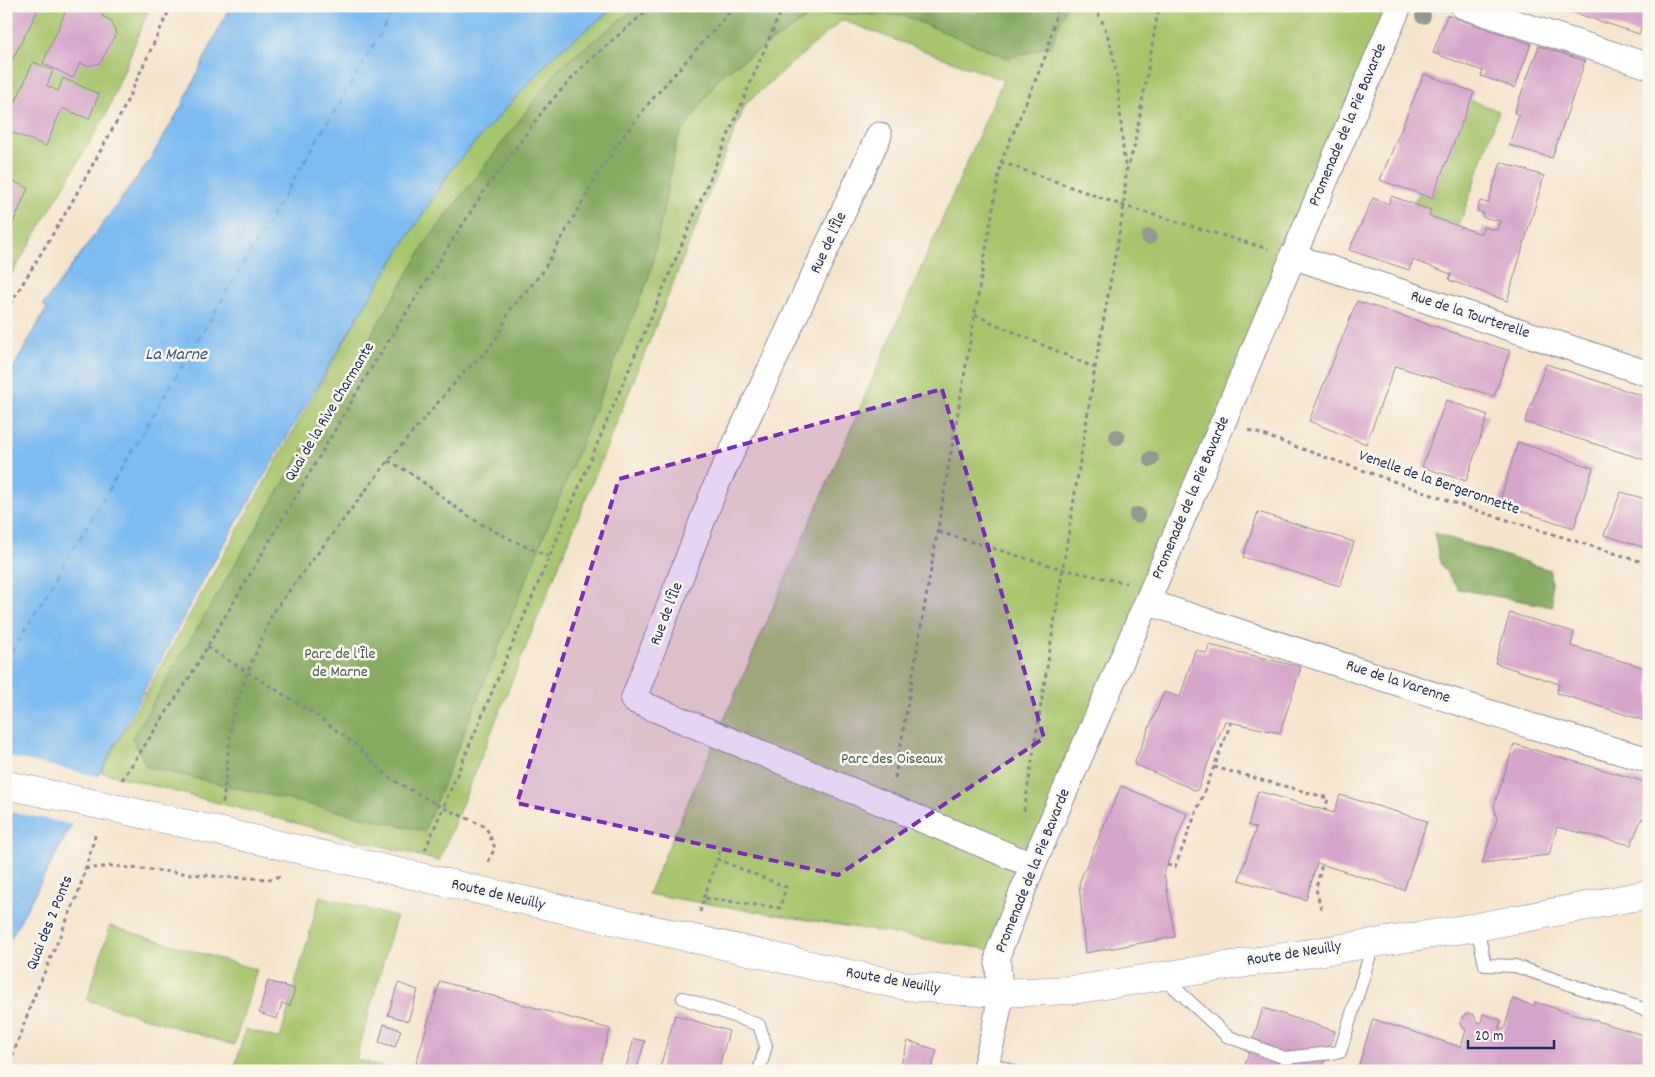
<svg xmlns="http://www.w3.org/2000/svg" width="1655" height="1077" viewBox="0 0 1655 1077" font-family="Dekko,sans-serif">
<style>
.green{fill:#a7c56c;stroke:#617a65}
.forest{fill:#85aa60;stroke:#506c5f}
.water{fill:#7dbbf0;stroke:#4c75a7}
.pier{fill:#f5e4cc}
.lines{fill:none;stroke-linecap:round;stroke-linejoin:round}
.ferry{stroke:#38598a;stroke-width:1;stroke-dasharray:6 5;stroke-linecap:butt}
.building{fill:#d6a5ca}
.lane-casing{stroke:#888a95;stroke-width:14}
.street-casing{stroke:#888a95;stroke-width:27}
.primary-casing{stroke:#888a95;stroke-width:29}
.path{stroke:#888a95;stroke-width:3;stroke-dasharray:4 4;stroke-linecap:butt}
.lane{stroke:#fff;stroke-width:12}
.street{stroke:#fff;stroke-width:25}
.primary{stroke:#fff;stroke-width:28}
.primary-bridge-casing{stroke:#888a95;stroke-width:29;stroke-linecap:butt}
.primary-bridge{stroke:#fff;stroke-width:28}
.tree{fill:#949992}
.marked{fill:#7b2cbf;fill-opacity:0.2;stroke:#7b2cbf;stroke-width:4;stroke-dasharray:10 6;stroke-linejoin:round}
.labels{text-anchor:middle;dominant-baseline:central;stroke-width:5;stroke-linejoin:round;paint-order:stroke}
.street-label{font-size:16px;fill:#1b2f5e;stroke:#fbf7ec}
.park-label{font-size:16px;fill:#455c62;stroke:#fbf7ec}
.water-label{font-size:18px;font-style:italic;fill:#38598a;stroke:#fbf7ec}
</style>
<rect width="100%" height="100%" fill="#fbf7ec"/>
<filter id="ink" filterUnits="userSpaceOnUse"><feTurbulence type="fractalNoise" baseFrequency=".02" numOctaves="2"/><feDisplacementMap in="SourceGraphic" scale="10" xChannelSelector="R" yChannelSelector="G"/><feConvolveMatrix kernelMatrix="1 2 1 2 8 2 1 2 1" color-interpolation-filters="sRGB"/></filter>
<filter id="wash" filterUnits="userSpaceOnUse"><feTurbulence type="fractalNoise" baseFrequency=".0096" numOctaves="4" result="noise"/><feDisplacementMap in="SourceGraphic" scale="20" xChannelSelector="R" yChannelSelector="G"/><feGaussianBlur stdDeviation="1.12" result="paint"/><feColorMatrix in="noise" values="0 0 0 0 0 0 0 0 0 0 0 0 0 0 0 0 0 1.4 0 .05"/><feComposite in="paint" operator="in"/></filter>
<g filter="url(#wash)">
<rect width="100%" height="100%" fill="#f5e4cc"/>
<path class="green" d="M6,6h144l-44,109 -100,169z
M617,6h784l-402,945 -351,-57 355,-814 -161,-60 -96,83 -307,758 -338,-89 262,-464 89,-140 104,-115z
M1470,100l29,11 -40,115 -30,-10 2,-6 -17,-6 4,-11 14,5z
M320,896l76,21 -40,142 39,12h-161l11,-42 35,10z
M110,926l147,44 -23,75 -147,-45z"/>
<path class="forest" d="M638,6h428l-15,40 -43,12 -106,-43 -89,-1 -92,61 -44,65 -26,132 -227,559 -277,-64 -15,-29 295,-497 134,-175z
M1434,533l116,37 3,37 -95,-18 -18,-26z"/>
<path class="water" d="M230,6h387l-61,47 -104,115 -89,140 -153,260 -204,379v-566l41,-73 -4,-3 106,-144 32,-54z"/>
<path class="pier" d="M6,756l95,21 -26,48 -69,-14z"/>
<g class="lines">
<path class="ferry" d="M6,662l391,-656"/>
</g>
<g id="blocks">
<path class="building" d="M6,6h34l-34,66z
M68,6h38l-4,10 10,5 4,13 -16,29 -13,3 -7,-3 -7,15 -30,-15z
M1554,6h95v3l-10,25z
M1447,15l84,29 -16,44 -34,-12 2,-5 -50,-18z
M1539,46l46,15 -33,97 -43,-13 10,-30 -5,-2z
M33,62l20,8 -6,16 11,5 5,-13 36,16 -10,25 -27,-11 -16,38 -40,-16v-6z
M1424,74l50,18 -42,106 -52,-18z
M1501,162l43,14 -37,125 -58,-21 2,-6 -38,-14 -4,10 -60,-20 24,-52 16,6 2,-8 40,14 -2,6 49,17h3l2,-6 14,3 3,-9 -18,-4 1,-4 -6,-2 3,-10 8,2z
M6,178l22,10 -22,52z
M1357,301l153,50 -16,45 -99,-30 -29,78 -57,-23z
M1546,364l103,34v63l-124,-39z
M1446,400l42,15 -22,66 -44,-14z
M1518,442l75,26 -19,60 -75,-24z
M1621,492l28,8v49l-45,-14z
M1258,512l96,30 -14,44 -97,-29z
M1510,613l64,19 -3,14 78,23v53l-92,-29 2,-9 -64,-21z
M1209,645l92,22 -21,66 -55,-12 -28,70 -63,-27 30,-72 16,5 15,-47 12,3z
M1514,744l135,39v38l-7,-3 -11,27 -74,-18 -8,28 -67,8 15,-43 -3,-14z
M1121,786l66,27 -23,59 11,65 -90,16 -6,-70z
M1258,791l76,22 6,-18 87,26 -23,69 -87,-27 -11,37 -67,-20 17,-52 -8,-3z
M268,981l27,8 -5,17 -8,-3 -5,16 -18,-6z
M440,981l170,48 -12,42h-184z
M398,983l20,7 -10,31 -20,-6z
M1513,999l21,7 1,-4 114,35v25l-3,9h-289l16,-52 88,28 5,-17 -2,-1 -3,-6 2,-7 5,-3 6,2 2,6 5,2 2,-9 18,6 -2,8 5,2z
M1263,1008l72,23 -12,35 14,5h-94z
M675,1015l54,16 -11,40h-59z
M384,1024l17,6 -6,17 -16,-5z
M634,1039l11,2 -9,30h-11z
M908,1041l29,9 -6,21h-32z"/>
</g>
</g>
<g filter="url(#ink)">
<use href="#blocks" fill-opacity="0" stroke="#888a95" stroke-width="1"/>
<g class="lines">
<defs>
<path id="lane" d="M1477,927l8,38 30,1 134,45
M1163,977l64,59 58,22 55,-6 34,-110
M683,998l76,27 7,21 -7,25
M986,1062l27,9"/>
<path id="street" d="M1463,6l186,60
M879,135l-164,353 -82,212 384,159 17,3
M1292,256l357,118
M1147,602l384,124 118,34
M984,1071c7,-25 14,-51 16,-77 0,-15 -4,-28 -1,-43l35,-89 113,-260 252,-596"/>
<path id="primary" d="M147,815l707,160 52,11 53,5 41,2 73,-3 404,-63 172,-33"/>
</defs>
<use href="#lane" class="lane-casing"/>
<use href="#street" class="street-casing"/>
<use href="#primary" class="primary-casing"/>
<path class="path" d="M1094,6c30,49 23,111 32,165
M1001,162l123,44 144,43
M6,311l62,-102 53,-95 50,-108
M975,315l120,53
M1249,430l220,78 180,56
M388,461c29,13 51,35 77,53 27,17 54,30 83,42
M939,532l123,37 64,14
M207,647l103,64 44,32 37,36 51,28 44,20 9,21 -8,16
M1214,767l114,31 -3,13
M895,778l106,-616 45,-107 12,-49
M122,780l67,-102 184,-313 111,-174 61,-83 39,-43 68,-59
M223,803l9,-86 16,-46 25,-59 115,-151 76,-89 22,-20 12,-16 13,-28 31,-35 55,-97 23,-35 28,-37 87,-98
M1024,811l71,-443 29,-162 2,-34 8,-24 25,-142
M425,850l358,-844
M1167,865l8,2 56,-144
M85,869l26,-3 112,11 50,2 9,-4
M704,898l13,-39
M1321,909l-5,-20 6,-25
M700,912l4,-14 76,10 6,-21 -69,-28 4,-12
M7,1071l26,-72 45,-105 18,-61"/>
<use href="#lane" class="lane"/>
<use href="#street" class="street"/>
<use href="#primary" class="primary"/>
<defs>
<path id="primary-bridge" d="M6,785l141,30"/>
</defs>
<use href="#primary-bridge" class="primary-bridge-casing"/>
<use href="#primary-bridge" class="primary-bridge"/>
</g>
<g class="tree">
<circle cx="1423" cy="16" r="8"/>
<circle cx="1149" cy="237" r="8"/>
<circle cx="1117" cy="437" r="8"/>
<circle cx="1151" cy="459" r="8"/>
<circle cx="1137" cy="515" r="8"/>
</g>
</g>
<path class="marked" d="M942,389l102,349 -206,137 -321,-72 102,-324z"/>
<g class="labels">
<g class="street-label">
<text transform="translate(1348 125) rotate(-67)">Promenade de la Pie Bavarde</text>
<text transform="translate(829 243) rotate(-65)">Rue de l'Île</text>
<text transform="translate(1470 315) rotate(18)">Rue de la Tourterelle</text>
<text transform="translate(330 412) rotate(-59)">Quai de la Rive Charmante</text>
<text transform="translate(1439 483) rotate(19)">Venelle de la Bergeronnette</text>
<text transform="translate(1191 498) rotate(-67)">Promenade de la Pie Bavarde</text>
<text transform="translate(667 614) rotate(-69)">Rue de l'Île</text>
<text transform="translate(1398 682) rotate(18)">Rue de la Varenne</text>
<text transform="translate(1033 871) rotate(-68)">Promenade de la Pie Bavarde</text>
<text transform="translate(498 895) rotate(13)">Route de Neuilly</text>
<text transform="translate(50 923) rotate(-68)">Quai des 2 Ponts</text>
<text transform="translate(1294 954) rotate(-9)">Route de Neuilly</text>
<text transform="translate(893 981) rotate(10)">Route de Neuilly</text>
</g>
<g class="park-label">
<text x="340" y="654">Parc de l'Île<tspan x="340" dy="18">de Marne</tspan></text>
<text x="892" y="759">Parc des Oiseaux</text>
</g>
<g class="water-label">
<text x="176" y="355">La Marne</text>
</g>
</g>
<rect width="1655" height="1077" fill="none" stroke="#fbf7ec" stroke-width="25"/>
<path d="M1468 1040v8h86v-8" fill="none" stroke="#1b2f5e" stroke-width="2.5"/>
<text x="1475" y="1040" font-size="15" fill="#1b2f5e" stroke="#fbf7ec" stroke-width="4" paint-order="stroke">20 m</text>
</svg>
